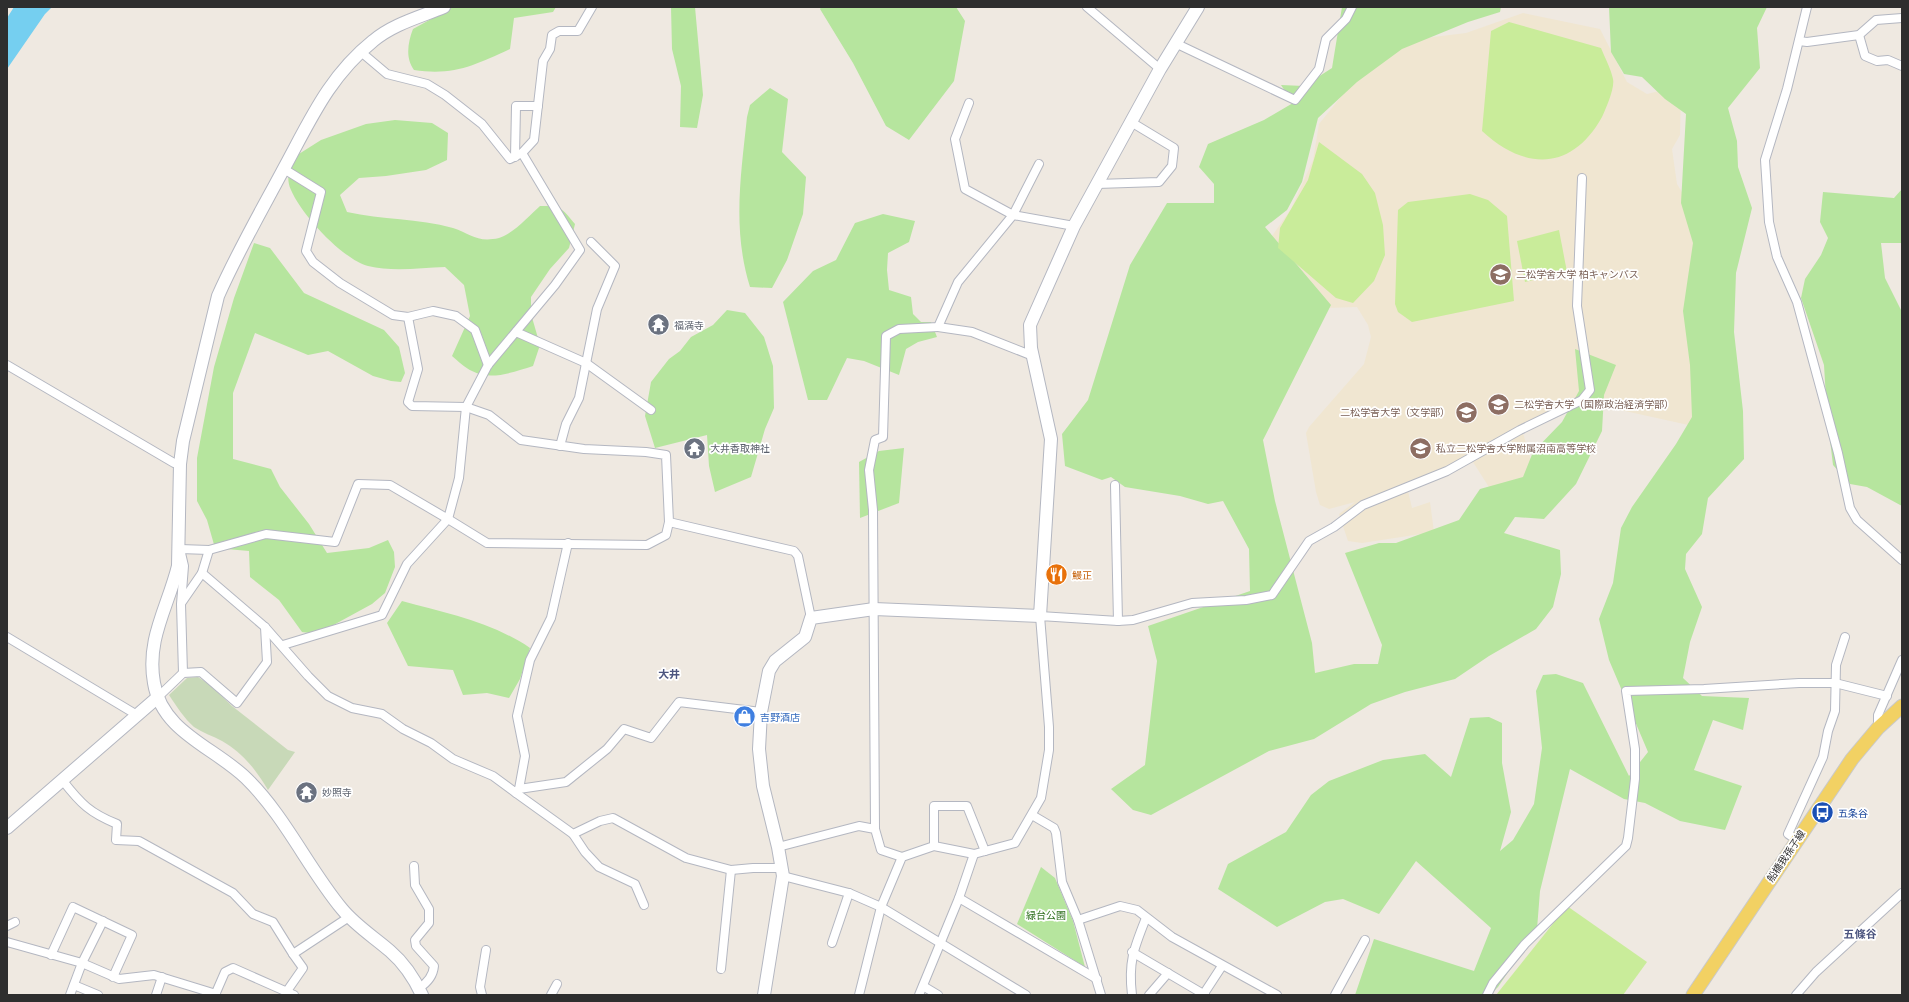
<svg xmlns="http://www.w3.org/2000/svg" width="1909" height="1002" font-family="'PT Sans','Noto Sans JP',sans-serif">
	<rect width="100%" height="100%" fill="#efe9e1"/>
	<polygon fill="#f0e6d1" points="1523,13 1600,29 1627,82 1647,94 1675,87 1681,91 1680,135 1672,149 1677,184 1691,207 1706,244 1693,426 1584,402 1523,433 1536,477 1494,495 1473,462 1408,491 1412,508 1430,502 1434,532 1362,543 1348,541 1339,514 1355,502 1329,509 1320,505 1316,492 1306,433 1309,427 1364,364 1371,337 1368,325 1357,307 1325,308 1267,243 1291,209 1313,160 1319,124 1361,72 1409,40 1466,33"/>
	<g fill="#b6e59e">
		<path d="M453,7H556L553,12L514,18L510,49C475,65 454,76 414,70C405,58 408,42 413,29Z"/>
		<polygon points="671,7 695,7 703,95 697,128 680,127 681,86 672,49"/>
		<polygon points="821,7 956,7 965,21 954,81 909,140 886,126 853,63 820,9"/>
		<polygon points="1342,7 1501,7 1500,12 1468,22 1402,49 1357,82 1318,118 1302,182 1287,210 1265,227 1331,305 1263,440 1275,501 1312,643 1315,673 1354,664 1378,664 1382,645 1345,553 1379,543 1396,543 1459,520 1480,489 1523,477 1533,452 1562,422 1579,391 1575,349 1616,365 1604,395 1602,431 1576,484 1544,519 1515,517 1504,533 1560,550 1561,574 1553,607 1536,629 1489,656 1455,679 1405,692 1371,704 1314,739 1269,751 1151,815 1133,810 1111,789 1145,765 1157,661 1148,626 1250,591 1249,549 1223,501 1208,504 1180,496 1125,487 1111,477 1102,480 1065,466 1062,434 1088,400 1130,265 1167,203 1214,203 1214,184 1199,167 1208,144 1264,120 1293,103 1281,85 1304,86 1332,68"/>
		<polygon points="1609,7 1767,7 1757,28 1760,68 1728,108 1737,141 1738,167 1752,208 1736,273 1734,332 1743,411 1744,459 1708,498 1702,534 1686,554 1685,569 1702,607 1690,642 1683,678 1702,696 1749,698 1743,730 1713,720 1694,770 1742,786 1725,830 1680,821 1645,803 1624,799 1570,769 1540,891 1537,929 1498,987 1490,995 1355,995 1374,939 1474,971 1491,928 1416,861 1379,914 1343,899 1325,902 1277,927 1218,889 1228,864 1286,832 1311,795 1329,781 1383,760 1425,754 1451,777 1470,718 1489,717 1502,723 1502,763 1511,812 1500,851 1513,840 1534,804 1542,748 1536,691 1543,675 1556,674 1583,683 1629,776 1648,752 1609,660 1599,619 1613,583 1621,528 1632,507 1676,444 1692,417 1690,365 1683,311 1693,243 1681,203 1686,114 1665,99 1642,77 1624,74 1611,52"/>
		<path d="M770,88L788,99L782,152L806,177L803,214L787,260L772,288L750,287C732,229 741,175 747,117L750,105Z"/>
		<path d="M395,120L432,123L448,133L447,160L426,170L386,176L359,178L340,195L347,212C382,220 418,218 453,228C471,234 477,243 499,238C513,234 530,215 540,206C561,206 562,208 575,224L569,248L550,269L531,297V314L540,345L533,366C514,372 490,381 472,371C465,368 458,361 452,356L470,316L464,285L445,267C420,268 392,272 368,266C342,259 301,214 291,190C286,180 289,169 291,159L321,140L366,124Z"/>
		<polygon points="1902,189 1902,243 1881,243 1885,278 1902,312 1902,506 1867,487 1850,484 1833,465 1827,415 1824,365 1801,298 1805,279 1821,255 1828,238 1820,222 1823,192 1894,198"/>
		<polygon points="883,214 915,221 909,242 888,253 887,270 889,290 911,297 913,314 921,322 931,322 937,337 918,342 906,349 899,375 864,361 847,358 827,400 808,400 783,302 813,271 836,260 855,223"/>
		<polygon points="254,243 270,248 304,293 384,330 399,347 405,373 401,382 391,381 373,376 328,351 308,355 255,333 233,393 233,459 271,469 280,487 309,524 327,553 369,548 388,540 394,552 395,567 385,593 372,604 317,634 302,632 279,600 250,577 249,551 215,548 207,520 197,501 197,458 214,367 234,298"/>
		<polygon points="727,310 745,313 764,337 773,366 774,408 765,429 751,477 715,492 709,466 707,435 655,448 645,416 651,382 669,359 680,351 691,337 713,325"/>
		<polygon points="904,448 899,503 860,518 859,462 879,451"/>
		<path d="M402,601C446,613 492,622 530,648L520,679L509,698L487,693L463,695L453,670L408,666L387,623Z"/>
		<polygon points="1041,867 1055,878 1073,921 1085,967 1017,924"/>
	</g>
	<path fill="#c8d9b8" d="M198,677L210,685L232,706L288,750L295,752L268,790C256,770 243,753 222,741C213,736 203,733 194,727C184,718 177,707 169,695L187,678Z"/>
	<g fill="#c9ec9a">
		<path d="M1509,22L1601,48C1605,58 1611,69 1613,79C1615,88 1606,108 1602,117C1572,171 1525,171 1482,131L1491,31Z"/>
		<polygon points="1319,142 1362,174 1375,193 1383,225 1385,255 1374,281 1353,303 1336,298 1278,248 1280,228 1308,180"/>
		<polygon points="1470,194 1488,200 1507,216 1514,301 1412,322 1398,312 1395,304 1398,210 1408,202"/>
		<polygon points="1559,230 1567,272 1525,282 1517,241"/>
		<polygon points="1567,906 1647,962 1623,995 1496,995"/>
	</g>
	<polygon fill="#75cff0" points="14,7 52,7 45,14 7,69 7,18"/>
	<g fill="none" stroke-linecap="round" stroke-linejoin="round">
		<defs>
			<g id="street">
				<polyline points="1087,7 1160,69"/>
				<polyline points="1807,7 1787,89 1765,160 1769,222 1777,257 1797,302 1838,453 1850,508 1857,520 1902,560"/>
				<polyline points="1859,35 1865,56 1877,61 1888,60 1902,66"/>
				<polyline points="1799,41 1807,42 1859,35 1876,20 1902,18"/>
				<polyline points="1175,43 1295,100 1319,69 1326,39 1346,19 1352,7"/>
				<polyline points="361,52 387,74 427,84 445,95 482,124 510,159 522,153 534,140 543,61 550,49 552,35 559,31 578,31 592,7"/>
				<polyline points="969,103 955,139 965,189 1013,215 1039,164"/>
				<polyline points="515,157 516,106 538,106"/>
				<polyline points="284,169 321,192 306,251 313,262 340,283 393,315 408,317 433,311 456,316 475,330 488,365"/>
				<polyline points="1097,184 1159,182 1172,166 1174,148 1131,122"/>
				<polyline points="408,317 418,369 408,402 412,406 466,407 489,415 521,440 584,449 646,452 666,455 669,522 794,551 798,556 811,618"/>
				<polyline points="938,327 972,332 1033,356"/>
				<polyline points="516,332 586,363 651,410"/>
				<polyline points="7,365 174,463 180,464"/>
				<polyline points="560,446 566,424 579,398 597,309 615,266 591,242"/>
				<polyline points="1115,485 1118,621"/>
				<polyline points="202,573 265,627 308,676 328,696 352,708 382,714 403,729 431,743 453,759 493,776 516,793 519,789 566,782 607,749 624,729 651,738 679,702 761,712"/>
				<polyline points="182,602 202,573 209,550"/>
				<polyline points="7,637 137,715"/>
				<polyline points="283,645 382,615 407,564 448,519 487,543 647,545 666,535 669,522"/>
				<polyline points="183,673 181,604 184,566 180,549 209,550 266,534 335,542 358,484 390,485 448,519 459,478 466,407 488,365 555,285 580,250 522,153"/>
				<polyline points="158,697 183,673 201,672 237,703 267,662 265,627"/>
				<polyline points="1878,728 1878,715 1902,660"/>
				<path d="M63,781C81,804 90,813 117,824L116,840L139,841L233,893L253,914L273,922L293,954"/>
				<polyline points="519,789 525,756 517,716 530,660 551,618 568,543"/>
				<polyline points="516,793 573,834 600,821 613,818 686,858 731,870 753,868 781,868"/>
				<polyline points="1032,815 1054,828 1056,833 1062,882 1078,920 1101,995"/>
				<polyline points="875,829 873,510 869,470 875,440 883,437 886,336 899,329 938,327 958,282 1013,215 1074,226"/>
				<polyline points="573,834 585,852 599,867 635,884 644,905"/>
				<polyline points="1797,840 1788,834 1823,757 1828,731 1835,711 1836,665 1845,637"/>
				<polyline points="934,846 934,806 967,806 985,851"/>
				<polyline points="778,847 859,826 875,829 881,850 902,857"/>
				<path d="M414,866L415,885L429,909V923L415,940L416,946L434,966C433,977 427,983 419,988"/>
				<polyline points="783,876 849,893 881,907 1026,995"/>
				<polyline points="959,898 1097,979"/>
				<polyline points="1078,920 1120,906 1137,910 1172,937 1277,995"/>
				<polyline points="7,926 15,922"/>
				<polyline points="7,942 82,963 119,979 154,975 216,994"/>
				<polyline points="832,943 849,893"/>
				<polyline points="1132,952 1205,995"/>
				<polyline points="51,955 73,907 132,935 113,977"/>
				<polyline points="721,969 731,870"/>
				<polyline points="74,985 98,995"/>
				<polyline points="923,986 938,995"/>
				<polyline points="287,991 303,968 293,954 349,917"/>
				<polyline points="70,995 82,963 103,921"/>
				<polyline points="156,995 162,977"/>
				<polyline points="215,995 225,972 233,968 294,995"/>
				<polyline points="482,995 480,987 486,950"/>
				<polyline points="551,995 557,984"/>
				<polyline points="859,995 881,907 902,857 934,846 974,854 1015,843 1041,798 1049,750 1049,727 1040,616 1118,621 1133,620 1192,603 1246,600 1272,595 1309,541 1334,527 1363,505 1447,471 1520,430 1582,400 1590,390 1577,306 1582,178"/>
				<polyline points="919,995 959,898 974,854"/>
				<path d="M1132,995C1128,962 1134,948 1146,918"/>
				<polyline points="1149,995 1168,973"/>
				<polyline points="1203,995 1222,966"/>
				<polyline points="1335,995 1365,940"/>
				<polyline points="1487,995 1493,983 1525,944 1626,846 1628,838 1635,779 1635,749 1626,691 1704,689 1799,683 1835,683 1887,696"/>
				<polyline points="1796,995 1816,972 1902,893"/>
			</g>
			<g id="secondary">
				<polyline points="7,828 158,697"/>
				<path d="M422,995C414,978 404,963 390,951C374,937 356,926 342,909C308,868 285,816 246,778C214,747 162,732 154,683C146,639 168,607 178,566L180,464L183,441L218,296C237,253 260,213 282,172C309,123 328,77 373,41C393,24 420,17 444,7"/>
				<polyline points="764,995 783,876 778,847 763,786 759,749 761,712 769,671 775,661 805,637 811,618 874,609 1040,616 1051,439 1031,348 1030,325 1074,226 1160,69 1198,7"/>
			</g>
			<polyline id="primary" points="1693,995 1852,759 1878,728 1902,706"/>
		</defs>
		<use href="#street" stroke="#b4b7c1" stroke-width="10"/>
		<use href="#secondary" stroke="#b4b7c1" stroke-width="14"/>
		<use href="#primary" stroke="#c9c9c9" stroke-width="15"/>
		<use href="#street" stroke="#fff" stroke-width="8"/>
		<use href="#secondary" stroke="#fff" stroke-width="12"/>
		<use href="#primary" stroke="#f2d163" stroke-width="13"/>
	</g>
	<defs>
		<symbol id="school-disc" viewBox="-11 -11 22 22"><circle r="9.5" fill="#8d6e63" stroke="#fff"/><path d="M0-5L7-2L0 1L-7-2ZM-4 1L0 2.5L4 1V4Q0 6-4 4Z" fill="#fff"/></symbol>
		<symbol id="temple-disc" viewBox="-11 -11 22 22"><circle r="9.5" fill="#6b7280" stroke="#fff"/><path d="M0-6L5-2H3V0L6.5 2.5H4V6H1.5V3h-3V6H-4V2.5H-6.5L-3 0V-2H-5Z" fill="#fff"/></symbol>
		<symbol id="university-disc" viewBox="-11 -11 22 22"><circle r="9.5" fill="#8d6e63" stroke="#fff"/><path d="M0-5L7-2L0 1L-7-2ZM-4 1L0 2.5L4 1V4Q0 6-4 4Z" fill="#fff"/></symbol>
		<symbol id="restaurant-disc" viewBox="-11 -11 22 22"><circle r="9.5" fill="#e8710a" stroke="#fff"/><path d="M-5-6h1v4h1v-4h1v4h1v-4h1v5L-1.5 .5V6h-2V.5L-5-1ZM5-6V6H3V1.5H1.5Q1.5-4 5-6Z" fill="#fff"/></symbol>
		<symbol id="shop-disc" viewBox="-11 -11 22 22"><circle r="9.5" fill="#3f7fe0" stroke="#fff"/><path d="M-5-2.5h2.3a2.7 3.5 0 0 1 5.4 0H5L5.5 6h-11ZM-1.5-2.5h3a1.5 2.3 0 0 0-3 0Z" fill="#fff"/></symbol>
		<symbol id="bus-disc" viewBox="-11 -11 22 22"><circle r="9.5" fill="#1a4fb4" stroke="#fff"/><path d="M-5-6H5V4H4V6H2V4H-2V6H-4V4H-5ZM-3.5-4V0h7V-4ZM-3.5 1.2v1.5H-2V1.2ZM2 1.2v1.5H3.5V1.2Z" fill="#fff"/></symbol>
	</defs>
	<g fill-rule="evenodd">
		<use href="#school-disc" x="1488" y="262" width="25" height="25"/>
		<use href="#temple-disc" x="646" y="312" width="25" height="25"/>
		<use href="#university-disc" x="1486" y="392" width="25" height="25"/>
		<use href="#university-disc" x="1454" y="400" width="25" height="25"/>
		<use href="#temple-disc" x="682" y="436" width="25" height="25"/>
		<use href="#school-disc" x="1408" y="436" width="25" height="25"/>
		<use href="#restaurant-disc" x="1044" y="562" width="25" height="25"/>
		<use href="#shop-disc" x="732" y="704" width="25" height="25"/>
		<use href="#temple-disc" x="294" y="780" width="25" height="25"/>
		<use href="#bus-disc" x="1810" y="800" width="25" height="25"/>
	</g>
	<g text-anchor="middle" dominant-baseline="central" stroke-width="3.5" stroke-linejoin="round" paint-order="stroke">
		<g font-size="10" fill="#785e54" stroke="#fff" text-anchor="start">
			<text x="1516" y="274">二松学舍大学 柏キャンパス</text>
			<text x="1514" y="404">二松学舎大学（国際政治経済学部）</text>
			<text x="1450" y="412" text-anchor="end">二松学舎大学（文学部）</text>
			<text x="1436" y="448">私立二松学舎大学附属沼南高等学校</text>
		</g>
		<g font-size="10" fill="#5b616d" stroke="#fff" text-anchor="start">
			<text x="674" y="325">福満寺</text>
			<text x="710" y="448">大井香取神社</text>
			<text x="322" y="792">妙照寺</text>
		</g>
		<g font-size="10" fill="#c56008" stroke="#fff" text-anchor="start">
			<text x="1072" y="575">鰻正</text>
		</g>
		<g font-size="10" fill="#366cbe" stroke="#fff" text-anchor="start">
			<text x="760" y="717">吉野酒店</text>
		</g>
		<g font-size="10" fill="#164399" stroke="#fff" text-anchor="start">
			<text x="1838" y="813">五条谷</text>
		</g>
		<g font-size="10" fill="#2e2e2e" stroke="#fff">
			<text transform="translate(1786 856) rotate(-56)">船橋我孫子線</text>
		</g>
		<g font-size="10" fill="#2c6e1b" stroke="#fff">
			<text x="1046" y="915">緑台公園</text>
		</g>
		<g font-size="11" font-weight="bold" fill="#4d5680" stroke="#fff">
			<text x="669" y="674">大井</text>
			<text x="1860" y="934">五條谷</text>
		</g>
	</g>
	<rect width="1909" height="1002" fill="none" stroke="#2e2e2e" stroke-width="16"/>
</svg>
